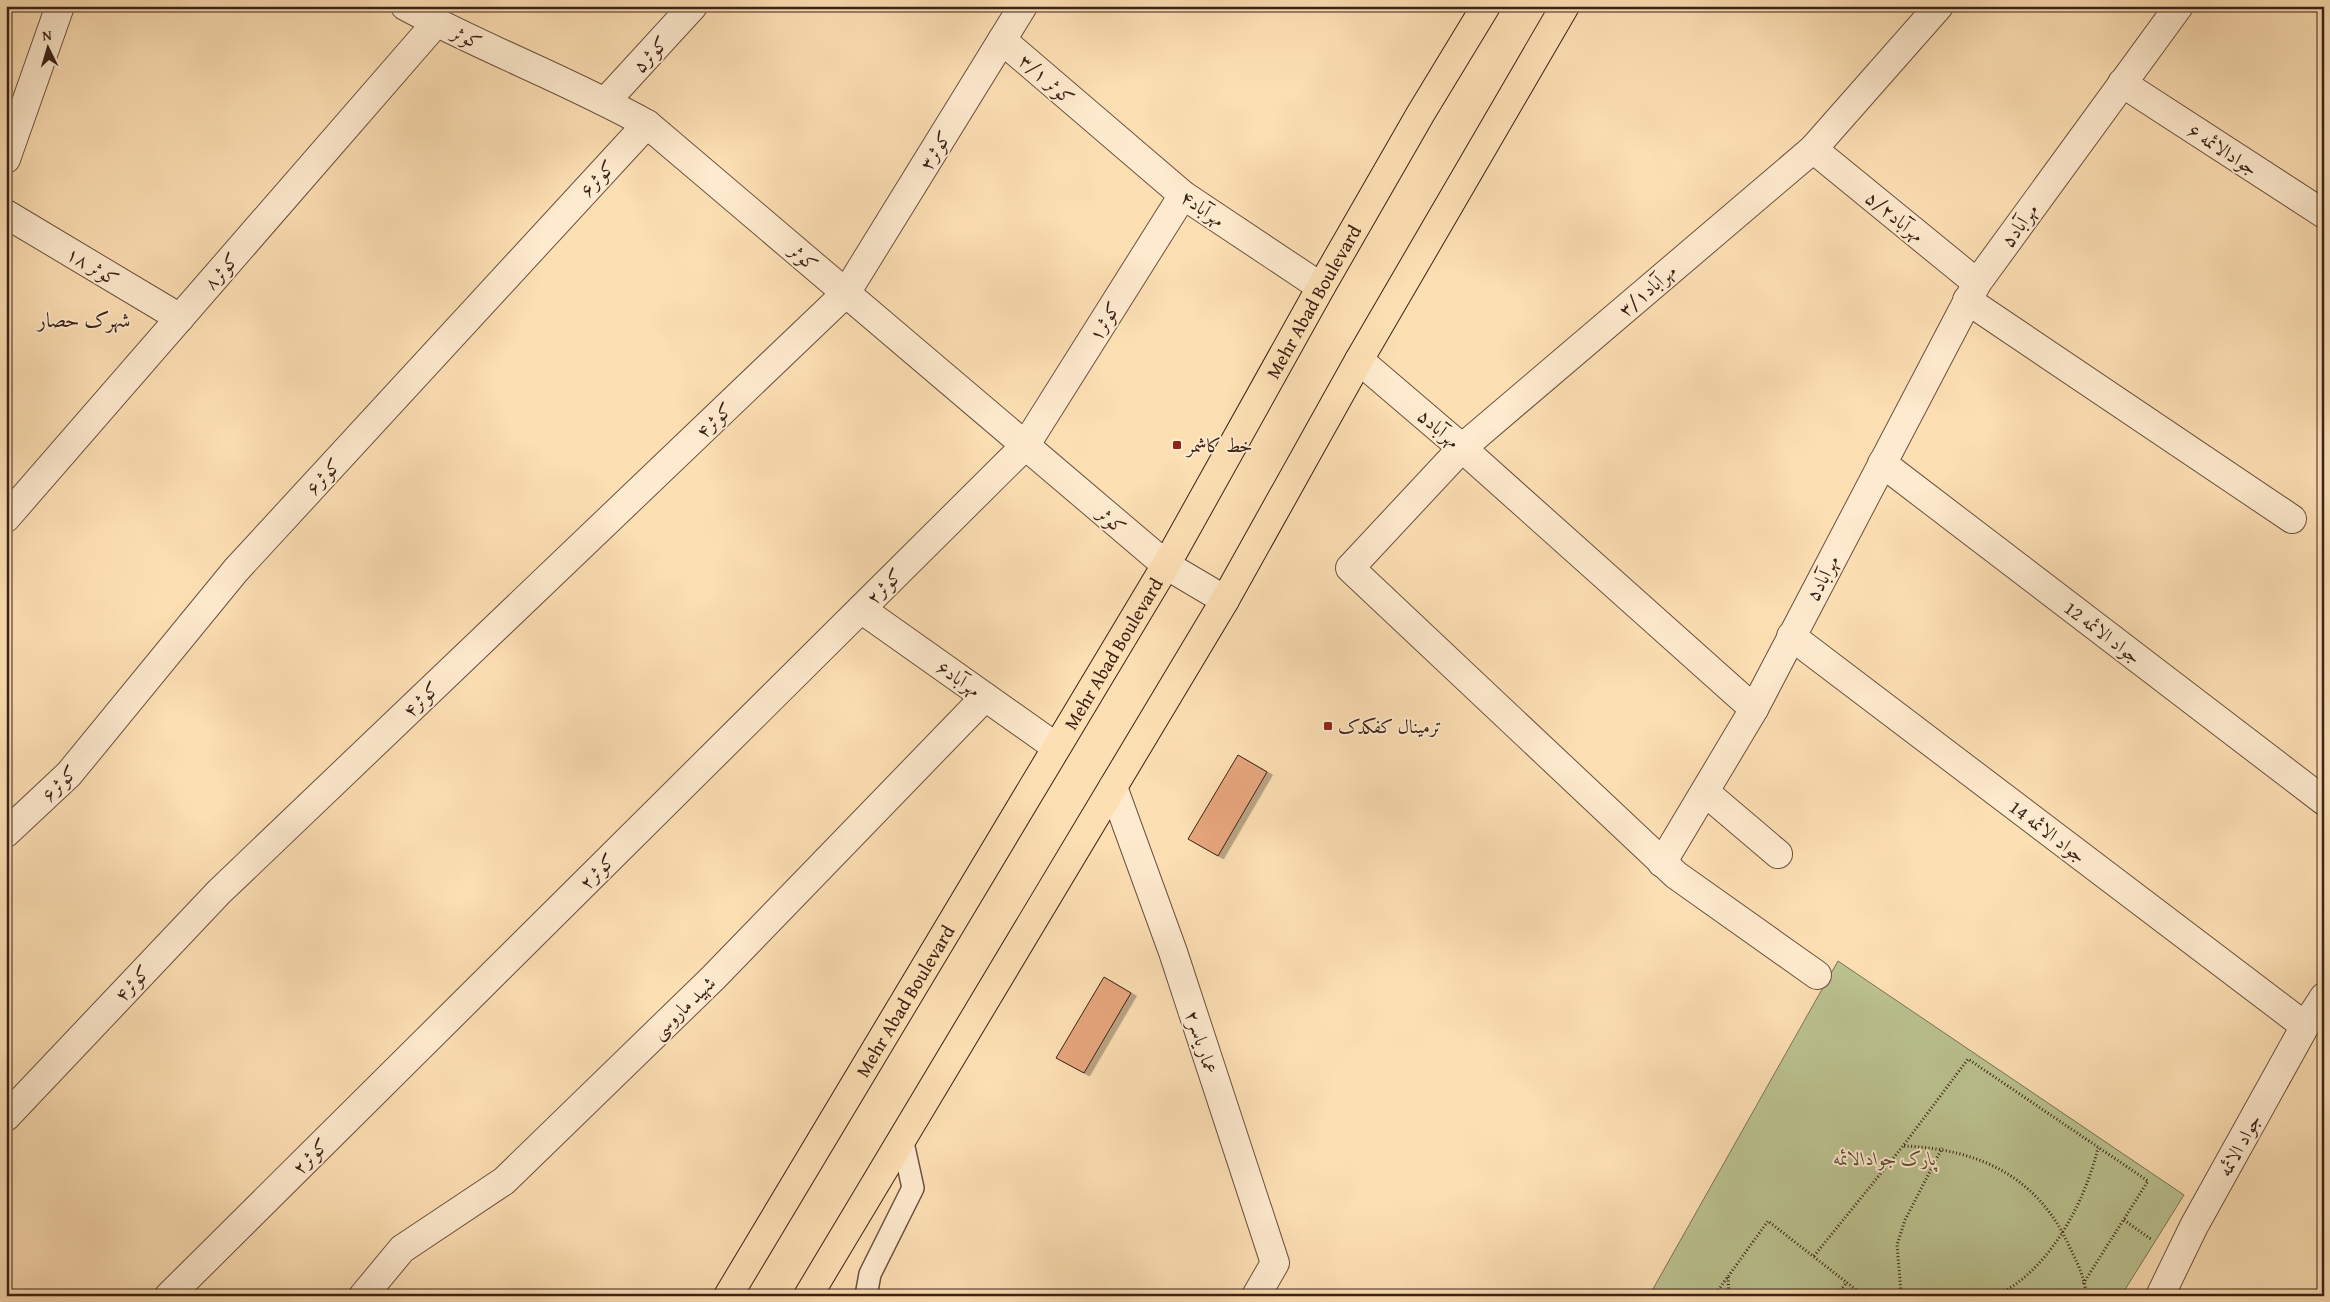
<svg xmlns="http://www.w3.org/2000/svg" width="2330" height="1302" font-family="'Gentium Book Plus',Amiri,serif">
	<defs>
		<filter id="shadow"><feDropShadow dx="5.5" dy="3" stdDeviation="0" flood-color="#0004"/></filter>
	</defs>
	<rect width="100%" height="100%" fill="#fddfb4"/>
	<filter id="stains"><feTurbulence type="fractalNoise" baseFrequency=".004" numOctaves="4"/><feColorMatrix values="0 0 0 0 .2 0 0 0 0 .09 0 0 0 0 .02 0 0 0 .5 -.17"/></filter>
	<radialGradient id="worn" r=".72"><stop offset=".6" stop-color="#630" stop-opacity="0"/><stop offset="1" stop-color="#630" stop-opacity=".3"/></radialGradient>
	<polygon fill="#bbc290" stroke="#7b7254" points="1838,961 2184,1195 2121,1296 1649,1296"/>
	<g fill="#e7a67d" stroke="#3b2218" filter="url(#shadow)">
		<polygon points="1238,755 1267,772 1218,856 1188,839"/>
		<polygon points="1104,977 1131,993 1084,1073 1056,1058"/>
	</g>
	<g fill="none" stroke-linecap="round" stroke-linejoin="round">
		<defs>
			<polyline id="service" points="866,1296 870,1274 913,1188 902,1138"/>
			<g id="minor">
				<path d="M405,6C484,49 568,80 647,124L1166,565L1225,600"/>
				<polyline points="1002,40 1183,195 1321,287"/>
				<polyline points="2122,83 2324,214"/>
				<polyline points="606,101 693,6"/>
				<polyline points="1813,149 1977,283"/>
				<polyline points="6,159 60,6"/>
				<polyline points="6,214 180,318"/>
				<polyline points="1967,300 2292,519"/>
				<polyline points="1359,360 1462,448 1754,709 1977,283 2179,6"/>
				<polyline points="1882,463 2324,801"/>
				<polyline points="6,518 436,23"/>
				<polyline points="861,609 1056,747"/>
				<polyline points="1791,636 2305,1026"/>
				<polyline points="1113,787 1173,952 1275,1263 1256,1296"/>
				<polyline points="1705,792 1778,854"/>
				<polyline points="6,833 69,774 236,570 647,124"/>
				<polyline points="1662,863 1754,709"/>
				<polyline points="1817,975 1676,875 1350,568 1462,448 1813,149 1939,6"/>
				<polyline points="6,1117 219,892 846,293 1023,6"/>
				<polyline points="169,1296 1025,446 1183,195"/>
				<polyline points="363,1296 402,1249 504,1181 713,978 985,697"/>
				<polyline points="2160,1296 2194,1226 2305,1026 2324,997"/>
			</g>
			<g id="primary">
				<path id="s1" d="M728,1296L1166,565L1321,287L1421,113L1486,6"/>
				<polyline points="808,1296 1225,600 1359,360 1565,6"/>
			</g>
		</defs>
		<use href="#service" stroke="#6c513f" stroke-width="24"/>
		<use href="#minor" stroke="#6c513f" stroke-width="30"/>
		<use href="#primary" stroke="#3b2218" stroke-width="30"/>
		<g stroke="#3b2218" stroke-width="3" stroke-dasharray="1 2.5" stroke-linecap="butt">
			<path d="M1904,1146C1979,1149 2039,1177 2070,1248C2077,1262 2086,1280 2086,1296"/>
			<polyline points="2124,1220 2152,1240"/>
			<polyline points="1814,1256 1903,1146 1968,1059 2148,1181 2083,1284"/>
			<polyline points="1728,1277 1729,1296"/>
			<polyline points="1901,1292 1897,1245 1905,1220 1942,1148"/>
			<polyline points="1714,1296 1768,1221 1864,1296"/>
			<polyline points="1836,1296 1847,1282"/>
			<path d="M1889,1296C1901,1290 1911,1291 1923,1296"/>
			<path d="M1995,1296C2049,1272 2085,1202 2098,1148"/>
		</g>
		<use href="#service" stroke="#feeace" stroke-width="21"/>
		<use href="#minor" stroke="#feeace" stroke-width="28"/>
		<use href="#primary" stroke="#fddfb4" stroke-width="28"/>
	</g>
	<g fill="#8f2418" stroke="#feeace" stroke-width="2">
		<rect x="1172" y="440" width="10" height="10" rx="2.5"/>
		<rect x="1323" y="721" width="10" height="10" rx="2.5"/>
	</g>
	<g text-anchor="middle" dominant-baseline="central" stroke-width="4" stroke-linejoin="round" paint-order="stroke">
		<g font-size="19" fill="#3b2218" stroke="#feeace">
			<text transform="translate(467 37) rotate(25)">کوثر</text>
			<text transform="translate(650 54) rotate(-47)">کوثر۵</text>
			<text transform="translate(1047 79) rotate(41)">کوثر ۳/۱</text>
			<text transform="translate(2223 149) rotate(33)">جوادالائمه ۶</text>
			<text transform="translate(935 150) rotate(-58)">کوثر۳</text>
			<text transform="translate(597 178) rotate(-47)">کوثر۶</text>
			<text transform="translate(1203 208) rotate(35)">مهرآباد۴</text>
			<text transform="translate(1895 216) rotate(39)">مهرآباد۵/۲</text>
			<text transform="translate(2019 225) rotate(-54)">مهرآباد۵</text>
			<text transform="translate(804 257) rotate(40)">کوثر</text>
			<text transform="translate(93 266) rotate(31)">کوثر ۱۸</text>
			<text transform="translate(221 271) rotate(-49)">کوثر۸</text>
			<text transform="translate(1647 290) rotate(-41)">مهرآباد۳/۱</text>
			<text stroke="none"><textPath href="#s1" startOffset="1154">Mehr Abad Boulevard</textPath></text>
			<text transform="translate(1104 321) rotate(-58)">کوثر۱</text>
			<text transform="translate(714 420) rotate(-44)">کوثر۴</text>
			<text transform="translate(1439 428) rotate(41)">مهرآباد۵</text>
			<text transform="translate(323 476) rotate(-47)">کوثر۶</text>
			<text transform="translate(1112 520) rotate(40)">کوثر</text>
			<text transform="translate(1822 578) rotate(-62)">مهرآباد۵</text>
			<text transform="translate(884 586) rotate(-45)">کوثر۲</text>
			<text transform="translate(2103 632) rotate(37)">جواد الائمه 12</text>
			<text stroke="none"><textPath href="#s1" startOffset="749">Mehr Abad Boulevard</textPath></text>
			<text transform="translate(959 678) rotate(35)">مهرآباد۶</text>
			<text transform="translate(421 699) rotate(-44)">کوثر۴</text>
			<text transform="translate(59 783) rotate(-45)">کوثر۶</text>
			<text transform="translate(2048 831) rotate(37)">جواد الائمه 14</text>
			<text transform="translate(597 871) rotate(-45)">کوثر۲</text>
			<text transform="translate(132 983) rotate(-47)">کوثر۴</text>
			<text stroke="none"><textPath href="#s1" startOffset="344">Mehr Abad Boulevard</textPath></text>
			<text transform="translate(683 1007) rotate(-44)">شهید ماروسی</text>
			<text transform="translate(1202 1042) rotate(72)">عمار یاسر۲</text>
			<text transform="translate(2239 1145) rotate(-61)">جواد الائمه</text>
			<text transform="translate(310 1156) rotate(-45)">کوثر۲</text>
		</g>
		<g font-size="19" fill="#3b2218" stroke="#feeace" text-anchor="start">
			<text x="1187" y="445">خط کاشمر</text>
			<text x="1338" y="726">ترمینال کفکدک</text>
		</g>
		<g font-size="19" font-style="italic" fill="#5b4a36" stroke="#feeace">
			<text x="1885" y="1158">پارک جوادالائمه</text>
		</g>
		<g font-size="21" fill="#3b2218" stroke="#feeace">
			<text x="84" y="319">شهرک حصار</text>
		</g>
	</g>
	<rect width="2330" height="1302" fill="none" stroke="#fddfb4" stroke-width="25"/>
	<rect x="8" y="8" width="2315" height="1287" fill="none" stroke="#3b2218" stroke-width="2.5"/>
	<rect x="12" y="12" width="2305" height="1277" fill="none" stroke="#3b2218"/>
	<g transform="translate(48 48) rotate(355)" stroke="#feeace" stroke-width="4" paint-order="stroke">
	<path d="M0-4L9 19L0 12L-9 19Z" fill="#3b2218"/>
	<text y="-8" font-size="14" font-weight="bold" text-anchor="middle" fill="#3b2218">N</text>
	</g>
	<rect width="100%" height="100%" filter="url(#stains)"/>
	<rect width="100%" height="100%" fill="url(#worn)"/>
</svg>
